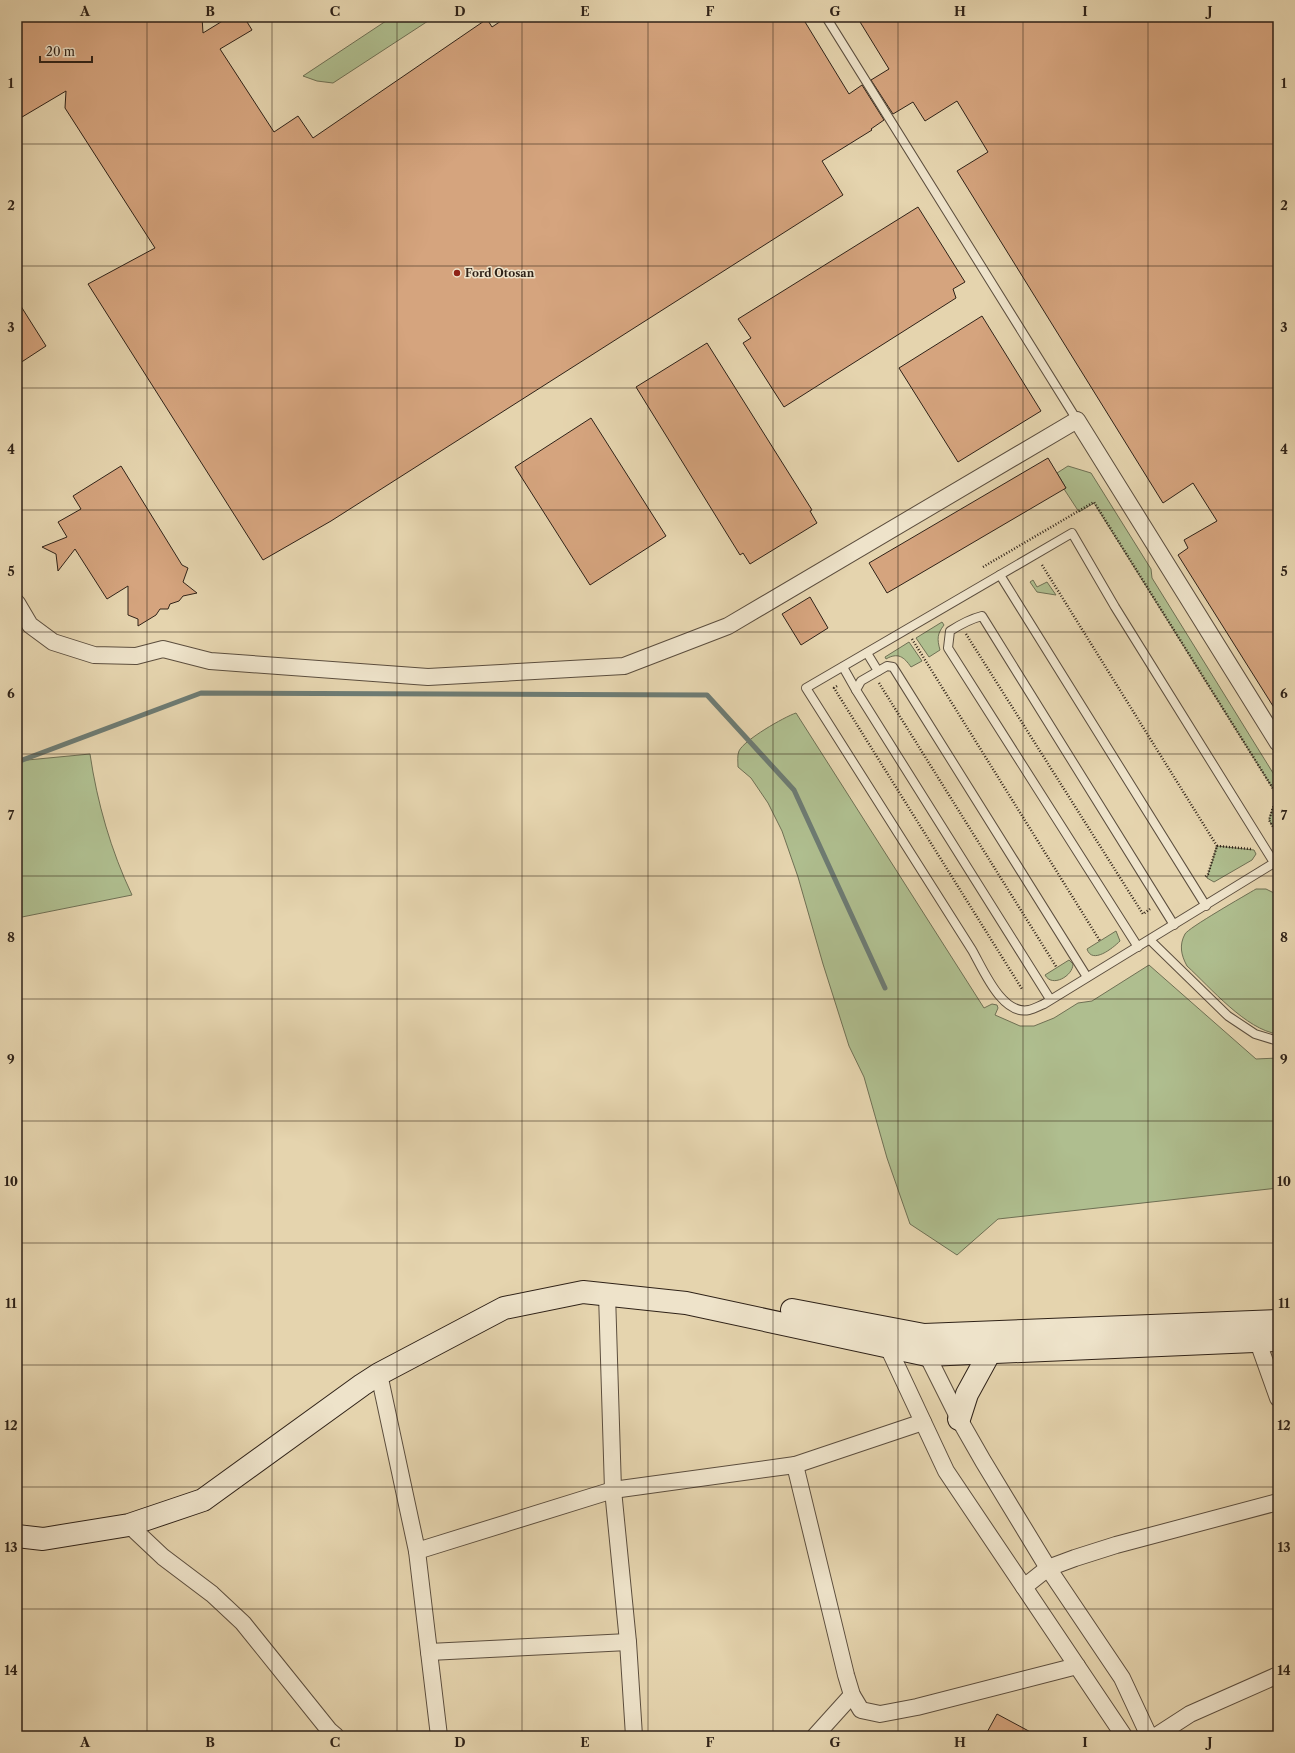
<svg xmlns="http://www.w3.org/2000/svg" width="1295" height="1753" font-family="'Libre Caslon Text',serif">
	<rect width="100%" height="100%" fill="#e5d4ae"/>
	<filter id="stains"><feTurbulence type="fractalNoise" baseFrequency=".005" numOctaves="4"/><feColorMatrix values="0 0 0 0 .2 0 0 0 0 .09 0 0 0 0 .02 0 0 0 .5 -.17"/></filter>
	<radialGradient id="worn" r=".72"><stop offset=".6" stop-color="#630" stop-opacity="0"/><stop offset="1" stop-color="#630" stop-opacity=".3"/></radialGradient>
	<g fill="#afbe8f" stroke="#6f7054">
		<polygon points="392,17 429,17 428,21 333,83 317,81 303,76"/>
		<polygon points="1068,466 1091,473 1151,569 1152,578 1278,781 1278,835 1269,820 1277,795 1094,503 1079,512 1064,489 1066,488 1057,473"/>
		<polygon points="1033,580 1037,587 1047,582 1056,595 1037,592 1030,582"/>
		<path d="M942,622L944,625C937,634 937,639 940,650L929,657L916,638Z"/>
		<path d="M909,642L922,661L911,667C904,657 898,652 886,659L885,657Z"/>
		<path d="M796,713L984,1008L992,1004L997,1005L998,1008L995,1015L1020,1026H1034L1054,1018L1078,1003L1092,1001L1149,965L1256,1059L1278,1058V1188L998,1219L957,1255L910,1224L887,1158L864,1077L849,1046L823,964L798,877L782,831L768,803L751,778L738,767C738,762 737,755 739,751C744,740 784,717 796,713Z"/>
		<path d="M90,754C97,802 111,851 132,895L17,918V761Z"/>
		<polygon points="1217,846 1254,850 1256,854 1252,860 1214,882 1207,878"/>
		<path d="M1256,889H1266L1278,895V1034C1246,1030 1210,987 1187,966C1181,955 1179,945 1185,934C1188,928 1246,895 1256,889Z"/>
		<path d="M1116,931L1120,941C1113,948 1092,965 1087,949Z"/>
		<path d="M1069,960L1073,964C1073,976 1052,988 1045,975Z"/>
	</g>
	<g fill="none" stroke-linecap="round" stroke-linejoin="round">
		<polyline stroke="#6d7b73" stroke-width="5" points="17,762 201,693 707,695 794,790 885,988"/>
	</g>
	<g fill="#d5a47e" stroke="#2f2218">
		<polygon points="17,17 202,17 203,33 229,17 244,17 252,30 220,49 274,132 298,116 313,138 487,19 492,27 507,17 802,17 849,94 862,85 884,120 871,129 872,130 822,161 843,195 331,521 263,560 88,284 155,248 65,108 66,91 17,120"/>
		<polygon points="857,17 1278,17 1278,714 1178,555 1188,548 1184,540 1217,521 1193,483 1163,503 957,171 988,152 957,101 925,121 913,102 893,114 871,80 889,69"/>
		<polygon points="918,207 965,282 953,289 956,298 784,407 743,343 751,338 738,319"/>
		<polygon points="17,300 46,346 17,365"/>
		<polygon points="982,316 1041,411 958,462 899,368"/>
		<polygon points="707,343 812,510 810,511 817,523 750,564 743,553 740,555 636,387"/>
		<polygon points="591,418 666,536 590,585 515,467"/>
		<polygon points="1048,458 1066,488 887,593 869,563"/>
		<polygon points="121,466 182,565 188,568 183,582 197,593 183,596 179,601 170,604 168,609 160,609 156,615 138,626 138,619 128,615 128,586 107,599 75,549 58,571 56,554 42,547 67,537 58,522 81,509 73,496"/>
		<polygon points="810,597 828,628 801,645 782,614"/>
		<polygon points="997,1714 1038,1736 985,1736"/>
	</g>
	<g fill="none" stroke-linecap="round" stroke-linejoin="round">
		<defs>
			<g id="lane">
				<polyline points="826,17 1077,420"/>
				<polyline points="1000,575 1206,906"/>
				<polyline points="867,653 878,671"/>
				<polyline points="843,667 856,690"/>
				<path d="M1278,861L1274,863L1044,1004C1039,1006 1034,1009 1029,1010C1002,1016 983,969 972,950L806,688L1072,533L1115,607L1278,869"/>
				<polyline points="1150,940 1228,1016 1255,1034 1278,1041"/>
				<path d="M1138,947L948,648L950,631C961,624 970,619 982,616L1174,925"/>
				<polyline points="1050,999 856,690 861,681 887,666 893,667 1087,977"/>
			</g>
			<g id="street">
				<polyline points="17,603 30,625 53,642 94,655 136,656 163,649 210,661 428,677 624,666 728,626 1077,420 1278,743"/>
				<polyline points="607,1294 613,1490 628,1642 634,1736"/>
				<polyline points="1258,1342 1278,1398"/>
				<polyline points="887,1345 946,1471 1124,1736"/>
				<polyline points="927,1355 959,1419 983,1461 1048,1568 1122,1678 1149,1736"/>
				<polyline points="379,1374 417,1551 439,1736"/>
				<polyline points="795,1465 846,1675 852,1695 861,1710 880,1714 917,1707 1077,1666"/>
				<polyline points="129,1525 163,1557 212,1594 243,1623 329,1730 336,1736"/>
				<polyline points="417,1551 613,1490 795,1465 923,1422"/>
				<polyline points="1024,1587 1048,1568 1075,1558 1116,1545 1278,1502"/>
				<polyline points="429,1652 628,1642"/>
				<polyline points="815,1736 852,1695"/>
				<polyline points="1156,1736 1190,1714 1278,1675"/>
			</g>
			<g id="secondary">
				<polyline points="792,1310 924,1335 1278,1321"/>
				<polyline points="959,1419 967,1394 990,1352"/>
				<polyline points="17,1536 43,1539 129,1525 203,1500 362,1385 379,1374 504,1308 583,1292 686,1303 927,1355 1278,1340"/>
			</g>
		</defs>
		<use href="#lane" stroke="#5c4e3e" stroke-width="10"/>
		<use href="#street" stroke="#5c4e3e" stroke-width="18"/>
		<use href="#secondary" stroke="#2f2218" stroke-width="24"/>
		<g stroke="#2f2218" stroke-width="2.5" stroke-dasharray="1 2" stroke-linecap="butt">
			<polyline points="1042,565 1217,846 1208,874 1205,877"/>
			<polyline points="983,567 1094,502 1277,795 1269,820 1278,835"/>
			<polyline points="966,634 1143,914 1150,909"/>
			<polyline points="912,639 1100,941"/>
			<polyline points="879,683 1057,968"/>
			<polyline points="837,686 834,688 1022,989"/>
			<polyline points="1217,846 1251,849"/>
		</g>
		<use href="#lane" stroke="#eee3ca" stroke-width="8"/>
		<use href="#street" stroke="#eee3ca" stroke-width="16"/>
		<use href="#secondary" stroke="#eee3ca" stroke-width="22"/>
	</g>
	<path fill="none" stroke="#2f2218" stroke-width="1" stroke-opacity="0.55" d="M147,17V1736M272,17V1736M397,17V1736M522,17V1736M648,17V1736M773,17V1736M898,17V1736M1023,17V1736M1148,17V1736M17,144H1278M17,266H1278M17,388H1278M17,510H1278M17,632H1278M17,754H1278M17,876H1278M17,999H1278M17,1121H1278M17,1243H1278M17,1365H1278M17,1487H1278M17,1609H1278"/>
	<circle fill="#8f2418" stroke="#eee3ca" stroke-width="1.5" cx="457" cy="273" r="4"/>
	<g text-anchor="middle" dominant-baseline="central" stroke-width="3" stroke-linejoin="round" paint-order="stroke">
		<g font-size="11" font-weight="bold" fill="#2f2218" stroke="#eee3ca" text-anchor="start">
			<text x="465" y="273">Ford Otosan</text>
		</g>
	</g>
	<rect width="1295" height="1753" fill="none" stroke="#e5d4ae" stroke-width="44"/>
	<path d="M40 56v6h52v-6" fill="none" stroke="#2f2218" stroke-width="2"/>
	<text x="46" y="56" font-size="12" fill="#2f2218" stroke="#eee3ca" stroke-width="3" paint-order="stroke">20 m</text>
	<rect x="22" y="22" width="1251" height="1709" fill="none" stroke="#2f2218" stroke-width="1.5"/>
	<g font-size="13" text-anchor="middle" font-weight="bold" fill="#2f2218">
		<text x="85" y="16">A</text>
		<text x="210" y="16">B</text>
		<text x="335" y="16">C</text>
		<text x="460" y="16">D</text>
		<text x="585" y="16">E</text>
		<text x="710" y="16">F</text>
		<text x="835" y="16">G</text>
		<text x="960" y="16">H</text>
		<text x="1085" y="16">I</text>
		<text x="1210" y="16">J</text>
		<text x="11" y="88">1</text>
		<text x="1284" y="88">1</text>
		<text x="11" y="210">2</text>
		<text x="1284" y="210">2</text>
		<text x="11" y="332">3</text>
		<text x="1284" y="332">3</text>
		<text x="11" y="454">4</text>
		<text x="1284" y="454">4</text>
		<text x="11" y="576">5</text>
		<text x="1284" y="576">5</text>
		<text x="11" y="698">6</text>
		<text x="1284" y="698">6</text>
		<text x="11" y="820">7</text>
		<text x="1284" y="820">7</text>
		<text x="11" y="942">8</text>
		<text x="1284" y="942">8</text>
		<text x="11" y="1064">9</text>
		<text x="1284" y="1064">9</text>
		<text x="11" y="1186">10</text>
		<text x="1284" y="1186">10</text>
		<text x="11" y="1308">11</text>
		<text x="1284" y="1308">11</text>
		<text x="11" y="1430">12</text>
		<text x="1284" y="1430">12</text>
		<text x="11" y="1552">13</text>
		<text x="1284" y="1552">13</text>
		<text x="11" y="1675">14</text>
		<text x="1284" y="1675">14</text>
		<text x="85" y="1747">A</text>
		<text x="210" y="1747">B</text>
		<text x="335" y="1747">C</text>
		<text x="460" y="1747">D</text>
		<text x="585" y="1747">E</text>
		<text x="710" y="1747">F</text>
		<text x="835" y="1747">G</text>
		<text x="960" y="1747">H</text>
		<text x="1085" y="1747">I</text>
		<text x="1210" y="1747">J</text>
	</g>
	<rect width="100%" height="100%" filter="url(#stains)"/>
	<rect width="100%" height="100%" fill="url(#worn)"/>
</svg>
